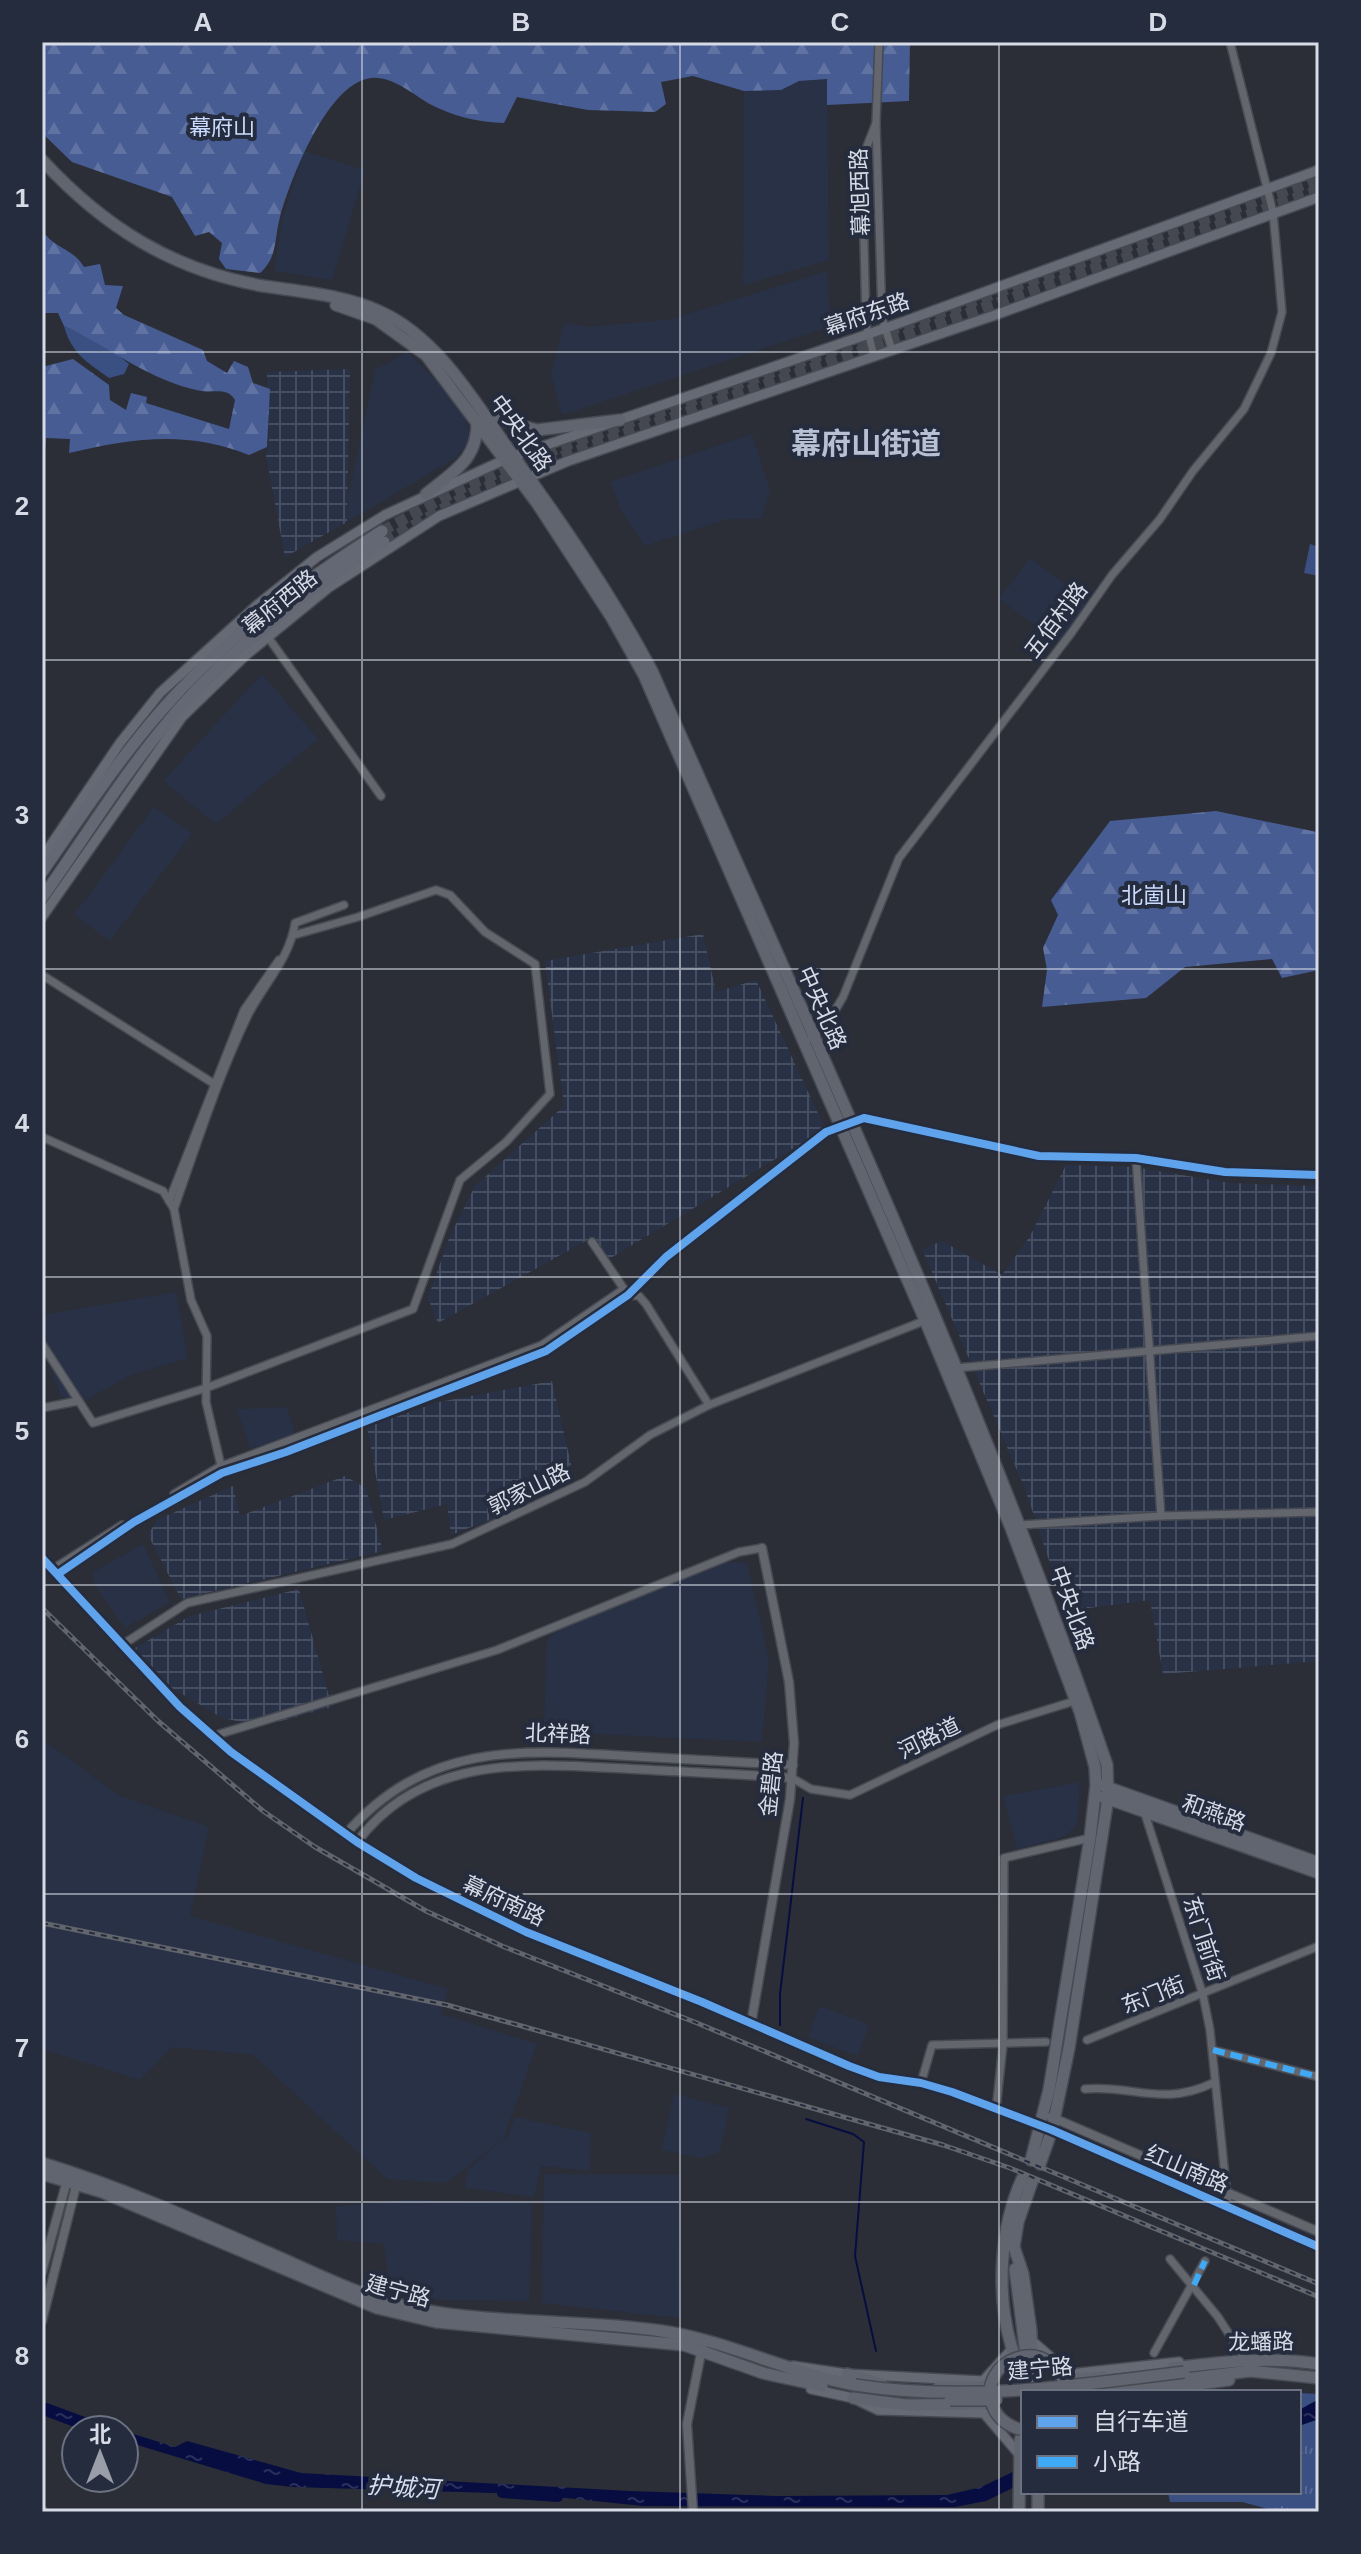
<svg xmlns="http://www.w3.org/2000/svg" width="1361" height="2554" font-family="Arial,'Noto Sans SC',sans-serif">
	<defs>
		<pattern id="industrial-grid" width="8" height="8" patternUnits="userSpaceOnUse" patternTransform="scale(2)"><rect width="8" height="8" fill="#283146"/><path d="M0 4h8M4 0v8" fill="none" stroke="#464e61"/></pattern>
		<pattern id="forest-firs" width="22" height="20" patternUnits="userSpaceOnUse" patternTransform="scale(2)"><rect width="22" height="20" fill="#465c93"/><path d="M5 1l3.5 6h-7zM16 11l3.5 6h-7z" fill="#6073a2"/></pattern>
		<pattern id="park-tufts" width="24" height="20" patternUnits="userSpaceOnUse" patternTransform="scale(2)"><rect width="24" height="20" fill="#3a4f82"/><path d="M3 7l-1-3M5 7V3M7 7l1-3M15 17l-1-3M17 17v-4M19 17l1-3" fill="none" stroke="#566894"/></pattern>
		<pattern id="water-ripples" width="26" height="14" patternUnits="userSpaceOnUse" patternTransform="scale(2)"><rect width="26" height="14" fill="#070d40"/><path d="M2 4q2-2 4 0t4 0M15 11q2-2 4 0t4 0" fill="none" stroke="#2a305c"/></pattern>
	</defs>
	<rect width="100%" height="100%" fill="#2b2e37"/>
	<g fill="#283146">
		<polygon points="827,79 829,260 743,285 744,91 780,90 799,81"/>
		<polygon points="304,151 365,170 332,280 274,271 283,217"/>
		<polygon points="827,271 831,326 562,415 551,375 564,323 589,327 672,319"/>
		<polygon points="407,352 443,388 466,418 470,440 457,457 347,522 348,497 375,370"/>
		<polygon points="752,434 770,490 761,519 727,519 645,546 621,510 610,482"/>
		<polygon points="1030,558 1091,604 1061,644 999,599"/>
		<polygon points="262,674 318,739 216,824 163,781"/>
		<polygon points="154,807 192,833 110,941 74,915"/>
		<polygon points="176,1292 188,1358 133,1374 86,1400 61,1397 42,1344 42,1315"/>
		<polygon points="287,1407 295,1435 250,1449 237,1409"/>
		<polygon points="143,1544 170,1602 125,1628 94,1584 93,1572"/>
		<polygon points="720,1562 747,1563 769,1660 762,1742 554,1732 544,1724 547,1640 557,1629"/>
		<polygon points="42,1739 118,1795 209,1827 190,1916 448,1989 441,2014 537,2044 503,2140 508,2136 515,2117 591,2133 590,2171 541,2166 534,2197 465,2188 468,2170 501,2141 445,2183 387,2179 253,2055 172,2047 140,2080 42,2049"/>
		<polygon points="1080,1782 1077,1823 1066,1836 1017,1849 1003,1796"/>
		<polygon points="819,2006 869,2024 858,2056 808,2037"/>
		<polygon points="674,2094 729,2108 720,2152 702,2158 662,2150"/>
		<polygon points="544,2174 679,2175 680,2318 542,2303"/>
		<polygon points="401,2200 532,2202 529,2301 441,2300 390,2290 384,2244 337,2240 336,2207"/>
	</g>
	<g fill="url(#industrial-grid)">
		<polygon points="350,369 347,522 285,557 266,456 269,441 267,372"/>
		<polygon points="703,934 716,992 756,980 823,1124 817,1134 609,1259 593,1237 438,1323 428,1298 449,1238 475,1186 564,1106 545,961"/>
		<polygon points="1066,1165 1134,1167 1230,1183 1319,1186 1319,1661 1163,1674 1150,1600 1066,1611 1025,1489 922,1249 942,1241 1002,1275 1030,1236"/>
		<polygon points="552,1381 573,1473 553,1487 492,1519 451,1535 447,1504 384,1520 367,1427 439,1402"/>
		<polygon points="345,1476 366,1488 383,1551 181,1599 148,1535 157,1520 233,1486 240,1516"/>
		<polygon points="299,1589 332,1707 263,1726 222,1718 172,1688 135,1648 190,1616"/>
	</g>
	<g fill="#3a4f82">
		<path d="M64,326L108,347L129,364L124,374L109,378C87,362 71,353 64,326Z"/>
		<polygon points="1310,544 1319,547 1319,576 1304,573"/>
	</g>
	<g fill="url(#forest-firs)">
		<path d="M42,42H910L909,101L827,105V79L799,81L781,90L744,91L693,76L661,82L666,104L655,112L588,110L517,97L504,123C481,122 460,118 438,108C419,100 400,80 378,78C330,73 290,181 280,217C274,239 278,257 260,273L226,269L219,259L222,243L209,232L195,236L172,197L72,162L42,133Z"/>
		<path d="M42,230C54,249 73,248 84,267L100,264L105,285L123,286L116,308L124,315L203,350L207,361L227,373L234,361L248,367L253,383L270,389L267,447L249,455C188,430 132,438 69,453L70,439L46,438L45,452H42V367L73,359L109,385L110,400L126,410L131,393L147,397L146,403L229,429L235,400C228,387 213,393 201,391C149,381 110,347 64,326L58,313H42Z"/>
		<polygon points="1216,811 1317,832 1319,829 1319,970 1282,978 1272,959 1185,967 1146,998 1042,1007 1047,970 1043,948 1058,915 1051,900 1110,821"/>
	</g>
	<polygon fill="url(#park-tufts)" points="1299,2393 1319,2394 1319,2512 1280,2512 1242,2502 1170,2502 1168,2492 1299,2492"/>
	<g fill="url(#water-ripples)">
		<polygon points="1319,2399 1319,2419 1299,2426 1299,2410"/>
		<polygon points="42,2401 120,2430 82,2430 42,2415"/>
		<polygon points="124,2431 175,2447 187,2441 301,2473 630,2491 777,2496 947,2495 981,2487 1023,2467 1023,2483 986,2501 955,2507 643,2506 527,2494 292,2487 266,2484 124,2441"/>
	</g>
	<g fill="none" stroke-linecap="round" stroke-linejoin="round">
		<g stroke="#070d40" stroke-width="2">
			<polyline points="780,2025 780,1994 803,1798"/>
			<polyline points="806,2119 853,2134 864,2142 855,2256 876,2351"/>
		</g>
		<polyline stroke="#070d40" stroke-width="10" points="502,2493 558,2497"/>
		<g stroke="#454851" stroke-width="11" stroke-dasharray="11 5.5" stroke-linecap="butt">
			<polyline points="382,531 466,486 567,445 1319,179"/>
			<polyline points="384,542 471,493 570,453 1319,190"/>
		</g>
		<defs>
			<g id="minor">
				<polyline points="876,123 879,42"/>
				<polyline points="874,356 866,324 862,159 876,123 882,318 892,350"/>
				<polyline points="268,637 381,796"/>
				<polyline points="42,975 216,1085"/>
				<polyline points="811,1038 825,1027 843,997 899,858 1072,632 1112,575 1160,519 1193,471 1244,409 1271,353 1282,312 1273,212 1230,42"/>
				<polyline points="42,1137 163,1191 174,1209 191,1300 207,1336 206,1402 222,1470"/>
				<polyline points="1136,1158 1161,1516"/>
				<polyline points="169,1201 244,1010 279,960"/>
				<path d="M174,1209C197,1144 218,1077 248,1015C264,984 290,958 295,923L344,905"/>
				<polyline points="592,1242 628,1295 639,1296 646,1304 709,1405"/>
				<polyline points="42,1344 93,1423 206,1388 413,1309 460,1180 506,1142 550,1094 535,964 485,932 450,895 436,890 358,917 294,935"/>
				<polyline points="956,1368 1319,1336"/>
				<polyline points="42,1408 78,1401"/>
				<polyline points="174,1494 219,1467 542,1345 624,1289"/>
				<polyline points="1021,1525 1161,1516 1319,1512"/>
				<polyline points="53,1569 122,1525"/>
				<polyline points="58,1574 134,1522 222,1473 286,1452 546,1351 628,1295 666,1257 826,1132 864,1118 1039,1156 1136,1158 1225,1172 1319,1175"/>
				<polyline points="122,1645 187,1603 452,1544 585,1482 650,1435 709,1405 929,1319"/>
				<polyline points="213,1736 497,1650 739,1552 762,1548"/>
				<polyline points="792,1778 811,1789 850,1795 997,1725 1078,1700"/>
				<polyline points="1144,1811 1203,1995 1210,2030 1228,2205"/>
				<polyline points="1087,2040 1319,1946"/>
				<polyline points="1213,2050 1319,2077"/>
				<polyline points="921,2083 932,2045 1046,2042"/>
				<path d="M1085,2089C1135,2085 1162,2107 1213,2083"/>
				<polyline points="996,2110 1003,2045 1004,1858 1090,1838"/>
				<polyline points="1170,2259 1218,2317 1245,2359"/>
				<polyline points="1154,2353 1205,2261"/>
			</g>
			<g id="tertiary">
				<polyline points="42,1558 180,1707 231,1752 357,1842 416,1878 526,1932 702,2002 849,2066 879,2077 921,2083 952,2092 1052,2130 1319,2247"/>
				<path d="M345,1835C424,1743 518,1749 628,1756C683,1759 738,1762 793,1765"/>
				<path d="M357,1842C424,1752 533,1764 633,1769C686,1772 739,1774 792,1778"/>
				<polyline points="751,2024 790,1799 794,1743 789,1682 762,1548"/>
				<polyline points="1051,2117 1319,2232"/>
				<polyline points="42,2272 68,2177"/>
				<polyline points="42,2321 77,2182"/>
				<polyline points="693,2512 687,2424 702,2348"/>
			</g>
			<g id="secondary">
				<polyline points="42,858 120,743 160,693 256,606 317,557 385,515 506,459 886,328 1319,170"/>
				<polyline points="42,917 182,717 246,655 328,588 439,516 568,461 995,315 1319,197"/>
				<polyline points="1032,2341 1070,2374 1179,2362"/>
				<polyline points="793,2366 847,2374 983,2381 1012,2349"/>
				<polyline points="811,2389 853,2398 878,2410 984,2413 1019,2454"/>
				<polyline points="42,2511 43,2512"/>
			</g>
			<g id="primary">
				<path d="M42,160C104,227 172,270 263,286C303,292 344,295 381,312C440,339 477,406 514,457C564,526 612,596 652,671C811,1032 979,1391 1107,1765L1108,1798L1069,2048L1052,2130L1040,2164"/>
				<polyline points="336,305 376,319 426,355 537,503 612,618 644,675 925,1320 1011,1528 1080,1712 1095,1767 1096,1785 1090,1838 1049,2090 1031,2160"/>
				<polyline points="485,416 537,430 620,420"/>
				<path d="M426,494C454,471 478,460 477,421"/>
				<polyline points="1101,1785 1319,1863"/>
				<polyline points="1103,1797 1319,1873"/>
				<path d="M42,2163C118,2186 190,2218 262,2250C303,2267 342,2288 385,2301C474,2327 571,2317 662,2331C728,2341 789,2373 855,2385"/>
				<polyline points="42,2174 102,2192 377,2308 436,2322 684,2345 763,2373 822,2386"/>
				<path d="M1022,2179C1000,2228 996,2293 1011,2345C1015,2362 1025,2374 1025,2392"/>
				<polyline points="1015,2269 1026,2355"/>
				<path d="M1172,2368C1222,2362 1269,2356 1319,2364"/>
				<polyline points="847,2374 882,2384"/>
				<polyline points="1064,2380 1103,2377"/>
				<polyline points="939,2387 986,2387"/>
				<polyline points="1032,2389 1031,2331 1023,2274 1014,2247 1018,2222 1032,2182"/>
				<polyline points="1151,2390 1229,2380"/>
				<polyline points="1080,2392 1250,2371 1319,2378"/>
				<polyline points="853,2398 907,2405 983,2404"/>
				<polyline points="1019,2512 1020,2441 1023,2431"/>
				<polyline points="1038,2512 1038,2492"/>
			</g>
			<g id="trunk">
				<path d="M42,872C80,818 117,761 161,711C224,639 302,582 382,531"/>
				<path d="M42,898C83,840 121,778 166,724C227,650 304,593 384,542"/>
			</g>
		</defs>
		<use href="#minor" stroke="#474a52" stroke-width="10"/>
		<use href="#tertiary" stroke="#474a52" stroke-width="11"/>
		<use href="#secondary" stroke="#474a52" stroke-width="12"/>
		<use href="#primary" stroke="#474a52" stroke-width="14"/>
		<use href="#trunk" stroke="#474a52" stroke-width="14"/>
		<use href="#minor" stroke="#63666d" stroke-width="7"/>
		<use href="#tertiary" stroke="#63666d" stroke-width="8"/>
		<use href="#secondary" stroke="#666a74" stroke-width="9"/>
		<use href="#primary" stroke="#616570" stroke-width="11"/>
		<use href="#trunk" stroke="#646874" stroke-width="11"/>
		<defs>
			<g id="rail">
				<polyline points="42,1608 158,1721 263,1811 315,1847 426,1911 502,1946 697,2023 1319,2284"/>
				<polyline points="42,1923 447,2005 943,2145 1010,2168 1319,2297"/>
			</g>
		</defs>
		<use href="#rail" stroke="#63656d" stroke-width="5"/>
		<use href="#rail" stroke="#252c3d" stroke-width="2" stroke-dasharray="6" stroke-linecap="butt"/>
		<defs>
			<g id="primary-bridge">
				<path d="M855,2385C965,2402 1074,2386 1184,2372"/>
				<polyline points="950,2400 997,2400"/>
				<path d="M1023,2430C1010,2427 1000,2421 994,2409C972,2359 1053,2329 1066,2390"/>
			</g>
		</defs>
		<use href="#primary-bridge" stroke="#474a52" stroke-width="14" stroke-linecap="butt"/>
		<use href="#primary-bridge" stroke="#616570" stroke-width="11"/>
		<g stroke="#3fa9f5" stroke-width="6" stroke-dasharray="12 6" stroke-linecap="butt">
			<polyline points="1213,2050 1319,2077"/>
			<polyline points="1194,2285 1205,2261"/>
		</g>
		<defs>
			<g id="cycleway">
				<polyline points="42,1558 180,1707 231,1752 357,1842 416,1878 526,1932 702,2002 849,2066 879,2077 921,2083 952,2092 1052,2130 1319,2247"/>
				<polyline points="58,1574 134,1522 222,1473 286,1452 546,1351 628,1295 666,1257 826,1132 864,1118 1039,1156 1136,1158 1225,1172 1319,1175"/>
			</g>
		</defs>
		<use href="#cycleway" stroke="#252c3d" stroke-width="13"/>
		<use href="#cycleway" stroke="#60a3ed" stroke-width="8"/>
	</g>
	<path fill="none" stroke="#d6dbe6" stroke-width="2" stroke-opacity="0.55" d="M362,42V2512M680,42V2512M999,42V2512M42,352H1319M42,660H1319M42,969H1319M42,1277H1319M42,1585H1319M42,1894H1319M42,2202H1319"/>
	<g text-anchor="middle" dominant-baseline="central" stroke-width="8" stroke-linejoin="round" paint-order="stroke">
		<g font-size="22" fill="#cadbff" stroke="#252c3d">
			<text x="222" y="127">幕府山</text>
			<text x="1154" y="895">北崮山</text>
		</g>
		<g font-size="22" fill="#d6dbe6" stroke="#252c3d">
			<text transform="translate(860 192) rotate(-92)">幕旭西路</text>
			<text transform="translate(867 314) rotate(-19)">幕府东路</text>
			<text transform="translate(521 433) rotate(54)">中央北路</text>
			<text transform="translate(280 602) rotate(-39)">幕府西路</text>
			<text transform="translate(1056 620) rotate(-53)">五佰村路</text>
			<text transform="translate(822 1008) rotate(66)">中央北路</text>
			<text transform="translate(529 1489) rotate(-26)">郭家山路</text>
			<text transform="translate(1072 1608) rotate(70)">中央北路</text>
			<text transform="translate(558 1734) rotate(2)">北祥路</text>
			<text transform="translate(929 1738) rotate(-26)">河路道</text>
			<text transform="translate(771 1784) rotate(-84)">金碧路</text>
			<text transform="translate(1214 1813) rotate(20)">和燕路</text>
			<text transform="translate(504 1901) rotate(25)">幕府南路</text>
			<text transform="translate(1204 1939) rotate(72)">东门前街</text>
			<text transform="translate(1153 1995) rotate(-21)">东门街</text>
			<text transform="translate(1187 2169) rotate(23)">红山南路</text>
			<text transform="translate(398 2291) rotate(15)">建宁路</text>
			<text transform="translate(1261 2342) rotate(-1)">龙蟠路</text>
			<text transform="translate(1040 2369) rotate(-5)">建宁路</text>
		</g>
		<g font-size="24" font-style="italic" fill="#d5def0" stroke="#252c3d">
			<text transform="translate(403 2487) rotate(4)">护城河</text>
		</g>
		<g font-size="30" font-weight="bold" fill="#b7c0d5" stroke="#252c3d">
			<text x="866" y="443">幕府山街道</text>
		</g>
	</g>
	<rect width="1361" height="2554" fill="none" stroke="#252c3d" stroke-width="88"/>
	<rect x="1021" y="2390" width="280" height="104" fill="#252c3d" stroke="#6c7281" stroke-width="2"/>
	<rect x="1037" y="2416" width="40" height="12" fill="#60a3ed" stroke="#6c7281" stroke-width="2"/>
	<text x="1093" y="2430" font-size="24" fill="#d6dbe6">自行车道</text>
	<rect x="1037" y="2456" width="40" height="12" fill="#3fa9f5" stroke="#6c7281" stroke-width="2"/>
	<text x="1093" y="2470" font-size="24" fill="#d6dbe6">小路</text>
	<g transform="translate(100 2454)"><circle r="38" fill="#252c3d" stroke="#6c7281" stroke-width="2"/>
	<path d="M0-6L14 30L0 20L-14 30Z" fill="#9a9ea9"/>
	<text y="-12" font-size="22" font-weight="bold" text-anchor="middle" fill="#d6dbe6">北</text>
	</g>
	<rect x="44" y="44" width="1273" height="2466" fill="none" stroke="#d6dbe6" stroke-width="3"/>
	<g font-size="26" text-anchor="middle" font-weight="bold" fill="#d6dbe6">
		<text x="203" y="31">A</text>
		<text x="521" y="31">B</text>
		<text x="840" y="31">C</text>
		<text x="1158" y="31">D</text>
		<text x="22" y="207">1</text>
		<text x="22" y="515">2</text>
		<text x="22" y="824">3</text>
		<text x="22" y="1132">4</text>
		<text x="22" y="1440">5</text>
		<text x="22" y="1748">6</text>
		<text x="22" y="2057">7</text>
		<text x="22" y="2365">8</text>
	</g>
</svg>
